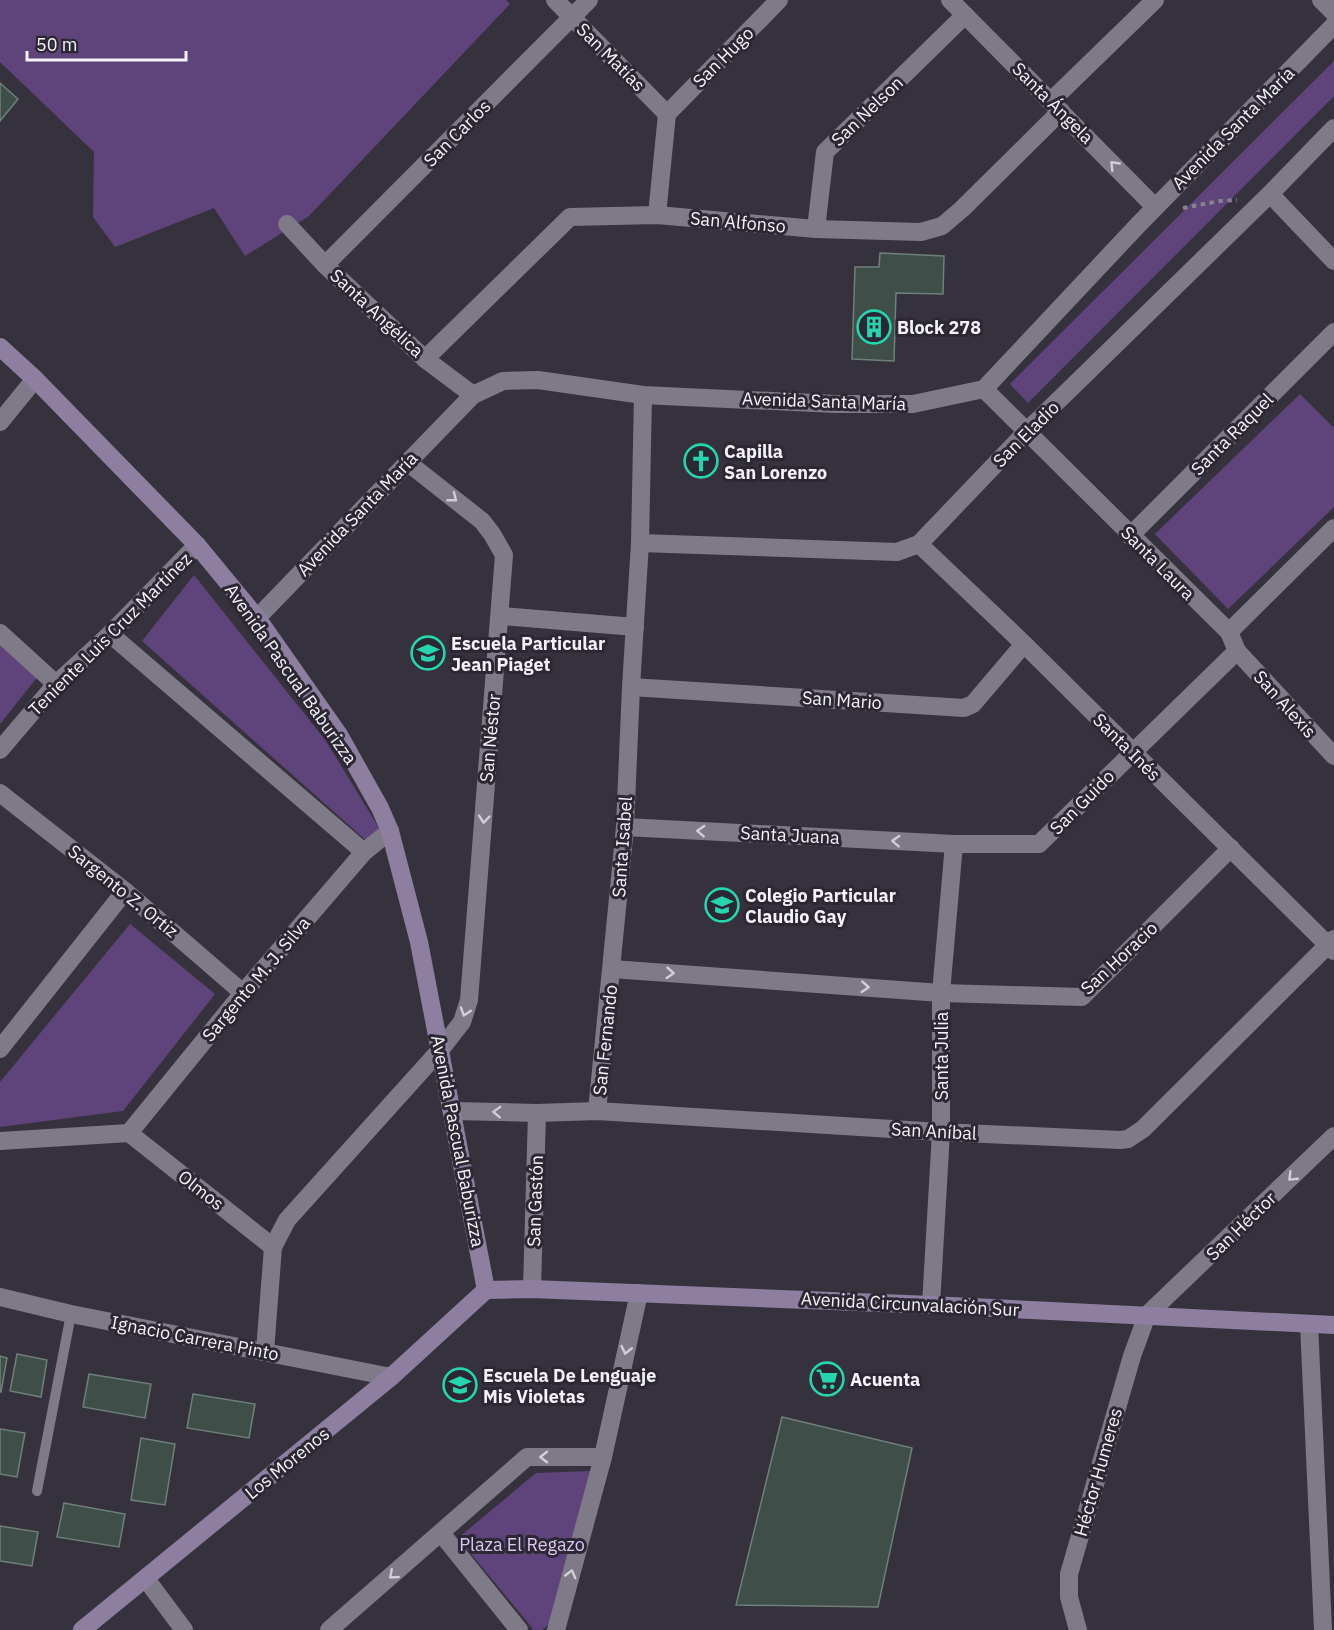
<svg xmlns="http://www.w3.org/2000/svg" width="1334" height="1630" font-family="'IBM Plex Sans',sans-serif">
	<rect width="100%" height="100%" fill="#36323d"/>
	<g fill="#5f447c">
		<polygon points="0,0 506,0 510,4 309,216 245,256 214,208 115,247 93,217 94,152 0,62"/>
		<polygon points="1334,61 1334,96 1028,403 1010,384"/>
		<polygon points="1300,394 1334,428 1334,507 1228,609 1155,534"/>
		<polygon points="194,575 326,741 379,828 369,843 142,641"/>
		<polygon points="0,644 39,675 0,724"/>
		<polygon points="130,924 215,994 123,1111 0,1127 0,1082"/>
		<polygon points="590,1471 549,1624 542,1630 534,1630 458,1538 536,1473"/>
	</g>
	<g fill="#404e49" stroke="#6f7f79" stroke-width="1.5">
		<polygon points="0,83 18,99 0,121"/>
		<polygon points="880,253 944,256 943,294 896,293 894,361 852,359 855,267 879,267"/>
		<polygon points="17,1354 47,1360 41,1397 10,1391"/>
		<polygon points="0,1356 7,1358 1,1392 0,1392"/>
		<polygon points="89,1374 151,1384 145,1418 83,1407"/>
		<polygon points="193,1394 255,1404 249,1438 187,1428"/>
		<polygon points="782,1417 912,1448 878,1607 736,1605"/>
		<polygon points="0,1429 25,1433 17,1477 0,1474"/>
		<polygon points="141,1438 175,1444 165,1505 131,1500"/>
		<polygon points="64,1503 125,1514 119,1547 57,1537"/>
		<polygon points="0,1526 38,1532 32,1566 0,1561"/>
	</g>
	<g fill="none" stroke-linecap="round" stroke-linejoin="round">
		<polyline stroke="#87838c" stroke-width="4" stroke-dasharray="4.5 4.5" stroke-linecap="butt" points="1183,208 1220,201 1237,200"/>
		<polyline stroke="#7f7a87" stroke-width="10" points="37,1491 71,1314"/>
		<g stroke="#7f7a87" stroke-width="18">
			<polyline points="555,0 667,114"/>
			<polyline points="950,0 1155,207"/>
			<polyline points="1321,0 1334,13"/>
			<polyline points="1051,101 1155,0"/>
			<polyline points="667,114 779,0"/>
			<polyline points="1270,194 1334,261"/>
			<polyline points="657,215 667,114"/>
			<polyline points="287,224 325,265 425,359 473,395"/>
			<polyline points="816,229 825,152 965,15"/>
			<polyline points="325,265 589,0"/>
			<polyline points="425,359 570,217 657,215 816,229 921,232 942,226 962,209 1061,111"/>
			<polyline points="984,389 1229,632 1237,651 1334,756"/>
			<polyline points="0,422 35,379"/>
			<polyline points="1130,536 1334,332"/>
			<polyline points="640,543 897,552 919,544 1027,431 1270,194 1334,128"/>
			<polyline points="919,544 1024,644 1334,951"/>
			<polyline points="501,616 635,627"/>
			<polyline points="257,618 473,395 503,381 538,380 643,395 836,404 913,404 984,389 1138,225 1334,25"/>
			<polyline points="1229,632 1334,528"/>
			<polyline points="0,633 56,684"/>
			<polyline points="110,634 364,852"/>
			<polyline points="631,687 964,708 973,704 1024,644"/>
			<polyline points="0,750 56,684 110,634 197,545"/>
			<polyline points="0,793 125,891 243,993"/>
			<polyline points="625,827 954,844 1039,844 1237,651"/>
			<polyline points="612,969 941,993 1082,997 1231,848"/>
			<polyline points="0,1049 125,891"/>
			<polyline points="453,1111 537,1113 597,1111 941,1132 1120,1140 1128,1139 1143,1129 1334,939"/>
			<polyline points="597,1111 625,827 631,687 640,543 643,395"/>
			<polyline points="129,1133 243,993 364,852 390,831"/>
			<polyline points="129,1133 273,1247"/>
			<polyline points="0,1141 129,1133"/>
			<polyline points="532,1289 537,1113"/>
			<polyline points="0,1297 71,1314 391,1377"/>
			<polyline points="931,1305 941,1132 941,993 954,844"/>
			<polyline points="1309,1324 1323,1630"/>
			<polyline points="265,1351 273,1247 287,1220 441,1049 462,1022 469,1000 504,555 492,534 482,521 407,462"/>
			<polyline points="441,1533 519,1630"/>
			<polyline points="146,1579 184,1630"/>
			<polyline points="329,1630 527,1457 603,1457"/>
			<polyline points="556,1630 603,1457 639,1293"/>
			<polyline points="1078,1630 1069,1597 1069,1574 1132,1356 1147,1315 1334,1136"/>
		</g>
		<g stroke="#8e7fa1" stroke-width="18">
			<polyline points="0,347 35,379 197,545 257,618 339,735 380,808 390,831 419,942 486,1290"/>
			<polyline points="486,1290 532,1289 931,1305 1334,1325"/>
			<polyline points="82,1630 391,1377 486,1290"/>
		</g>
	</g>
	<defs><path id="oneway-chevron" d="M-2-3.5L2.5 0L-2 3.5" fill="none" stroke-width="1.6" stroke-linecap="round" stroke-linejoin="round" transform="scale(1.5)"/></defs>
	<g stroke="#d2ced7">
		<use href="#oneway-chevron" transform="translate(1114 165) rotate(-134)"/>
		<use href="#oneway-chevron" transform="translate(453 498) rotate(38)"/>
		<use href="#oneway-chevron" transform="translate(484 819) rotate(95)"/>
		<use href="#oneway-chevron" transform="translate(701 831) rotate(-177)"/>
		<use href="#oneway-chevron" transform="translate(896 841) rotate(-177)"/>
		<use href="#oneway-chevron" transform="translate(670 973) rotate(4)"/>
		<use href="#oneway-chevron" transform="translate(865 987) rotate(4)"/>
		<use href="#oneway-chevron" transform="translate(465 1012) rotate(108)"/>
		<use href="#oneway-chevron" transform="translate(497 1112) rotate(-178)"/>
		<use href="#oneway-chevron" transform="translate(1292 1177) rotate(136)"/>
		<use href="#oneway-chevron" transform="translate(626 1350) rotate(103)"/>
		<use href="#oneway-chevron" transform="translate(544 1457) rotate(180)"/>
		<use href="#oneway-chevron" transform="translate(571 1574) rotate(-75)"/>
		<use href="#oneway-chevron" transform="translate(393 1575) rotate(139)"/>
	</g>
	<defs>
		<symbol id="building-ring" viewBox="-11 -11 22 22"><circle r="9.5" fill="#2c2833" stroke="#26d5ae" stroke-width="1.5"/><path d="M-4-6H4V6H1V3H-1V6H-4ZM-2.5-4.3h1.7v1.8h-1.7ZM.8-4.3h1.7v1.8H.8ZM-2.5-1h1.7V.8h-1.7ZM.8-1h1.7V.8H.8Z" fill="#26d5ae"/></symbol>
		<symbol id="church-ring" viewBox="-11 -11 22 22"><circle r="9.5" fill="#2c2833" stroke="#26d5ae" stroke-width="1.5"/><path d="M-1.2-6h2.4v3.5h3.3v2.4h-3.3V6h-2.4V-.1h-3.3v-2.4h3.3Z" fill="#26d5ae"/></symbol>
		<symbol id="school-ring" viewBox="-11 -11 22 22"><circle r="9.5" fill="#2c2833" stroke="#26d5ae" stroke-width="1.5"/><path d="M0-5L7-2L0 1L-7-2ZM-4 1L0 2.5L4 1V4Q0 6-4 4Z" fill="#26d5ae"/></symbol>
		<symbol id="supermarket-ring" viewBox="-11 -11 22 22"><circle r="9.5" fill="#2c2833" stroke="#26d5ae" stroke-width="1.5"/><path d="M-6-5.5h2.5l.6 2H6L4.5 2H-2.5L-4.4-4H-6ZM-1.5 3.2a1.3 1.3 0 1 0 .1 0ZM3 3.2a1.3 1.3 0 1 0 .1 0Z" fill="#26d5ae"/></symbol>
	</defs>
	<g fill-rule="evenodd">
		<use href="#building-ring" x="855" y="308" width="38" height="38"/>
		<use href="#church-ring" x="682" y="442" width="38" height="38"/>
		<use href="#school-ring" x="409" y="634" width="38" height="38"/>
		<use href="#school-ring" x="703" y="886" width="38" height="38"/>
		<use href="#supermarket-ring" x="808" y="1360" width="38" height="38"/>
		<use href="#school-ring" x="441" y="1366" width="38" height="38"/>
	</g>
	<g text-anchor="middle" dominant-baseline="central" stroke-width="6" stroke-linejoin="round" paint-order="stroke">
		<g font-size="18" fill="#f5f2f9" stroke="#2c2833">
			<text transform="translate(611 57) rotate(45)">San Matías</text>
			<text transform="translate(723 57) rotate(-45)">San Hugo</text>
			<text transform="translate(1053 103) rotate(45)">Santa Ángela</text>
			<text transform="translate(867 111) rotate(-44)">San Nelson</text>
			<text transform="translate(1233 128) rotate(-45)">Avenida Santa María</text>
			<text transform="translate(457 133) rotate(-45)">San Carlos</text>
			<text transform="translate(738 222) rotate(5)">San Alfonso</text>
			<text transform="translate(377 313) rotate(43)">Santa Angélica</text>
			<text transform="translate(824 401) rotate(2)">Avenida Santa María</text>
			<text transform="translate(1026 434) rotate(-45)">San Eladio</text>
			<text transform="translate(1232 434) rotate(-45)">Santa Raquel</text>
			<text transform="translate(357 514) rotate(-46)">Avenida Santa María</text>
			<text transform="translate(1158 563) rotate(45)">Santa Laura</text>
			<text transform="translate(110 634) rotate(-45)">Teniente Luis Cruz Martínez</text>
			<text transform="translate(291 674) rotate(55)">Avenida Pascual Baburizza</text>
			<text transform="translate(842 700) rotate(4)">San Mario</text>
			<text transform="translate(1285 704) rotate(48)">San Alexis</text>
			<text transform="translate(490 738) rotate(-85)">San Néstor</text>
			<text transform="translate(1127 747) rotate(45)">Santa Inés</text>
			<text transform="translate(1082 802) rotate(-45)">San Guido</text>
			<text transform="translate(790 835) rotate(3)">Santa Juana</text>
			<text transform="translate(622 847) rotate(-86)">Santa Isabel</text>
			<text transform="translate(123 891) rotate(39)">Sargento Z. Ortiz</text>
			<text transform="translate(1119 958) rotate(-43)">San Horacio</text>
			<text transform="translate(256 979) rotate(-50)">Sargento M. J. Silva</text>
			<text transform="translate(605 1040) rotate(-84)">San Fernando</text>
			<text transform="translate(941 1056) rotate(-90)">Santa Julia</text>
			<text transform="translate(934 1131) rotate(3)">San Aníbal</text>
			<text transform="translate(458 1141) rotate(79)">Avenida Pascual Baburizza</text>
			<text transform="translate(201 1190) rotate(38)">Olmos</text>
			<text transform="translate(535 1201) rotate(-88)">San Gastón</text>
			<text transform="translate(1241 1226) rotate(-44)">San Héctor</text>
			<text transform="translate(910 1304) rotate(3)">Avenida Circunvalación Sur</text>
			<text transform="translate(195 1338) rotate(11)">Ignacio Carrera Pinto</text>
			<text transform="translate(287 1463) rotate(-39)">Los Morenos</text>
			<text transform="translate(1098 1472) rotate(-74)">Héctor Humeres</text>
		</g>
		<g font-size="18" font-weight="bold" fill="#f5f2f9" stroke="#2c2833" text-anchor="start">
			<text x="897" y="327">Block 278</text>
			<text x="724" y="451">Capilla<tspan x="724" dy="21">San Lorenzo</tspan></text>
			<text x="451" y="643">Escuela Particular<tspan x="451" dy="21">Jean Piaget</tspan></text>
			<text x="745" y="895">Colegio Particular<tspan x="745" dy="21">Claudio Gay</tspan></text>
			<text x="483" y="1375">Escuela De Lenguaje<tspan x="483" dy="21">Mis Violetas</tspan></text>
			<text x="850" y="1379">Acuenta</text>
		</g>
		<g font-size="18" fill="#dbc8f4" stroke="#2c2833">
			<text x="522" y="1544">Plaza El Regazo</text>
		</g>
	</g>
	<path d="M27 51v9h159v-9" fill="none" stroke="#f5f2f9" stroke-width="3"/>
	<text x="36" y="51" font-size="18" fill="#f5f2f9" stroke="#2c2833" stroke-width="4.5" paint-order="stroke">50 m</text>
</svg>
